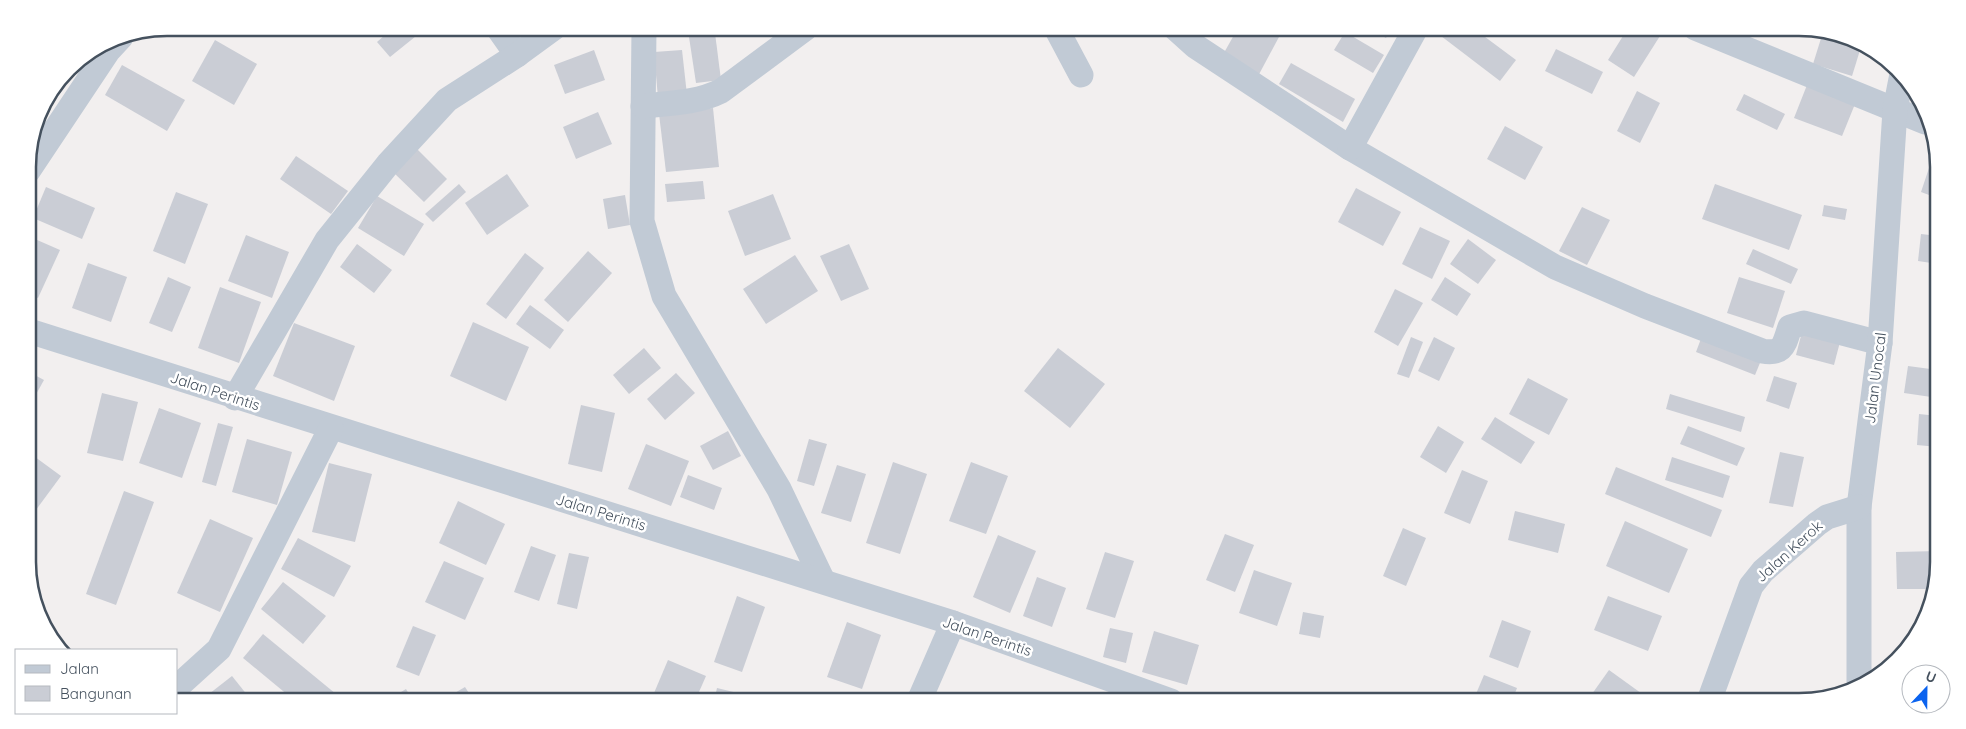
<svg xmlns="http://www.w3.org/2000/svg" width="1966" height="729" font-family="Quicksand,sans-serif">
	<rect width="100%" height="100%" fill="#f2efef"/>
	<g fill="#cacdd5">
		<polygon points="393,28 426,28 390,57 377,42"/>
		<polygon points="1238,28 1262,28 1279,37 1257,78 1221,58"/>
		<polygon points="1368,28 1392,28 1386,38"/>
		<polygon points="1447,28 1473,28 1516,60 1500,81 1441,36"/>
		<polygon points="1628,28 1665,28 1634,77 1608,60"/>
		<polygon points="1345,32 1384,55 1373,73 1334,50"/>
		<polygon points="1823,32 1850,39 1861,47 1852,76 1813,64"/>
		<polygon points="715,33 721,80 696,83 689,37"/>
		<polygon points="215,40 257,64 234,105 192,81"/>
		<polygon points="1556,49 1603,72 1592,94 1545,71"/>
		<polygon points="594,50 605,80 565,94 554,65"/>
		<polygon points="682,50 687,95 658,98 654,52"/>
		<polygon points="1291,63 1355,99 1343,122 1279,84"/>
		<polygon points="122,65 185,100 167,131 105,95"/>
		<polygon points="1807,85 1855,104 1842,136 1794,118"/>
		<polygon points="1637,91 1660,103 1640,143 1617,131"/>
		<polygon points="1744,94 1785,114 1777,130 1736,110"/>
		<polygon points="713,108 719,167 666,172 659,114"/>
		<polygon points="598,112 612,144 576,159 563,127"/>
		<polygon points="1505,126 1543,147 1525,180 1487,159"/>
		<polygon points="416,148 447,179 424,202 393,172"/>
		<polygon points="296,156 348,191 331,214 280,179"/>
		<polygon points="1931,162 1937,165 1937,198 1921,192"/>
		<polygon points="507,174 529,206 487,235 465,203"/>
		<polygon points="703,181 705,199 667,202 665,184"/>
		<polygon points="459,184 466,192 433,222 425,214"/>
		<polygon points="1715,184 1802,215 1789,250 1702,219"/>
		<polygon points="46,187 95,208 82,239 33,218"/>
		<polygon points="1356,188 1401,212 1383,246 1338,222"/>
		<polygon points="176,192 208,204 185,264 153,251"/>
		<polygon points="773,194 791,239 745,256 728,211"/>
		<polygon points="625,195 630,225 608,229 603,199"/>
		<polygon points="377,196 424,224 404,256 358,228"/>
		<polygon points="1824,205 1847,209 1845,220 1822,216"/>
		<polygon points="1582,207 1610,220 1587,265 1559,251"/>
		<polygon points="1420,227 1450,241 1432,279 1402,264"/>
		<polygon points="1921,234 1938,236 1938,264 1918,261"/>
		<polygon points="246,235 289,252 272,298 228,281"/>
		<polygon points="28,236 60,250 38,298 29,294"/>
		<polygon points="1468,239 1496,260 1478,284 1450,264"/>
		<polygon points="357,244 392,270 374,293 340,267"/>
		<polygon points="849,244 869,289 841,301 820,256"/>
		<polygon points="1753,249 1798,269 1791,284 1746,264"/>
		<polygon points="588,251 612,273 568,322 544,300"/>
		<polygon points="525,253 544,268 506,319 486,304"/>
		<polygon points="795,255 818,291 766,324 743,289"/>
		<polygon points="88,263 127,277 111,322 72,308"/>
		<polygon points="168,277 191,287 172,332 149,323"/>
		<polygon points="1445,277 1471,294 1457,316 1431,300"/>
		<polygon points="1739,277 1785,291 1773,328 1727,313"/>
		<polygon points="220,287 261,302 239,363 198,348"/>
		<polygon points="1395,289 1423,303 1398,346 1374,332"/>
		<polygon points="530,305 564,330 550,349 516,324"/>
		<polygon points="473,322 529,347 506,401 450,376"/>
		<polygon points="294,323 355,346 334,401 273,376"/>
		<polygon points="1803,328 1841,338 1834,365 1796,355"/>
		<polygon points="1702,336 1762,358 1755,375 1696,352"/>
		<polygon points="1411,337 1423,342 1409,378 1397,374"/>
		<polygon points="1434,337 1455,348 1439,381 1418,371"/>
		<polygon points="644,348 661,368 629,394 613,375"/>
		<polygon points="1058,348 1105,384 1070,428 1024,391"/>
		<polygon points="1908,366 1938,370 1938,398 1904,393"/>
		<polygon points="29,372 44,380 29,407"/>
		<polygon points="676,373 695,393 665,420 647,399"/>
		<polygon points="1774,376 1797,383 1789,409 1766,401"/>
		<polygon points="1528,378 1568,399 1549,435 1509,414"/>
		<polygon points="102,393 138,402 123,461 87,453"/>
		<polygon points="1670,394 1745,417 1741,432 1666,409"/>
		<polygon points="581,405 615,413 602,472 568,464"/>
		<polygon points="159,408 201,423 182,478 139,463"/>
		<polygon points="1919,414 1938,416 1938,447 1917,445"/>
		<polygon points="1495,417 1535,442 1521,464 1481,439"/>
		<polygon points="218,423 233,427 216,486 202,482"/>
		<polygon points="1438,426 1464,442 1446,473 1420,457"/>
		<polygon points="1688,426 1745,448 1737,466 1680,444"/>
		<polygon points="728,431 741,456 713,470 700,446"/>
		<polygon points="247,439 292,452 277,505 232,492"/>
		<polygon points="809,439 827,444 814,486 797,481"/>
		<polygon points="646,444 689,461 671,506 628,489"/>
		<polygon points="1780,452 1804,457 1793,507 1769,503"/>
		<polygon points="31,454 61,476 30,518 29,456"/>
		<polygon points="1672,457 1730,476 1723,498 1665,480"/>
		<polygon points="893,462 927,474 900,554 866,543"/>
		<polygon points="971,462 1008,476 986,534 949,521"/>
		<polygon points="329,463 372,474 355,542 312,532"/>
		<polygon points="837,465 866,474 851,522 821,513"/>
		<polygon points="1616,467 1722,510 1711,537 1605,494"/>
		<polygon points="1462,470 1488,481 1470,524 1444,513"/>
		<polygon points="688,475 722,488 714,510 680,497"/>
		<polygon points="124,491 154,502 116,605 86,594"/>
		<polygon points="458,501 505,524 486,565 439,543"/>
		<polygon points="1515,511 1565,524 1558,553 1508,540"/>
		<polygon points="210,519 253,538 220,612 177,593"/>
		<polygon points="1625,521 1688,549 1669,593 1606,566"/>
		<polygon points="1403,528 1426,538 1406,586 1383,576"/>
		<polygon points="1225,534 1254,545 1235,592 1206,580"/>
		<polygon points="998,535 1036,551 1010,613 973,597"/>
		<polygon points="298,538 351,566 334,597 281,569"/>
		<polygon points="531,546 556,555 539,601 514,592"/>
		<polygon points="1938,551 1934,589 1897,589 1896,552"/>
		<polygon points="1105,552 1134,561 1115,618 1086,609"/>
		<polygon points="569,553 589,557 577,609 557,604"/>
		<polygon points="444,561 484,578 465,620 425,602"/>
		<polygon points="1254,570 1292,583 1277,626 1239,613"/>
		<polygon points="1037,577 1066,588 1052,627 1023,616"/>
		<polygon points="283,582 326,616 303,644 261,609"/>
		<polygon points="737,596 765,607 742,672 714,662"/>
		<polygon points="1608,596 1662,616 1648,651 1594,630"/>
		<polygon points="1303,612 1324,616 1320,638 1299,634"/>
		<polygon points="1502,620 1531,631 1518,668 1489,657"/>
		<polygon points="847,622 881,635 862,689 827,677"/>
		<polygon points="413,626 436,635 419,676 396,667"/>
		<polygon points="1110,628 1133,633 1126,663 1103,657"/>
		<polygon points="1154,631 1199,645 1187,685 1142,672"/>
		<polygon points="263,634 336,694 330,701 295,701 243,658"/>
		<polygon points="668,660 706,676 695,701 674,701 654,693"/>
		<polygon points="1609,670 1652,701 1587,701"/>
		<polygon points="1484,675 1517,688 1512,701 1473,701"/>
		<polygon points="232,676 252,701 200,701"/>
		<polygon points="465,687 474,701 441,701"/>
		<polygon points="717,688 746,695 744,701 714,701"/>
		<polygon points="406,689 413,701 393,701 391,698"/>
		<polygon points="1329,692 1358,701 1326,701"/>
	</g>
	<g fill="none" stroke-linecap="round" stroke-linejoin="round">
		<g stroke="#c1cad5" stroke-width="25">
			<polyline points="498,28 517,55"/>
			<polyline points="644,28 642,221 664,296 779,489 823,581"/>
			<polyline points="1056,28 1081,75"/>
			<path d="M1175,28L1195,46L1350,148L1555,267L1645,306L1762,351C1784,355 1784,344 1790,327L1804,323L1880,343"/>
			<polyline points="1695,28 1925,122"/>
			<path d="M643,106C670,103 697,103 721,91L806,28"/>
			<polyline points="1350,148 1416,28"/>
			<polyline points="28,171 108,51 121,37"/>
			<polyline points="29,331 953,623 1171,701"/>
			<polyline points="235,398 327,240 388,164 447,100 517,55 554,28"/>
			<polyline points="1859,682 1859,507 1880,343 1895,110 1902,74"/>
			<polyline points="176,688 219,649 331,428"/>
			<polyline points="919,701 953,623"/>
			<polyline points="1709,701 1751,586 1763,571 1817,524 1827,517 1859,507"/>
		</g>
	</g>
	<g text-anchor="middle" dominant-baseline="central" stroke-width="5" stroke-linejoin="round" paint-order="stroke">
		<g font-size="15" fill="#45515e" stroke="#fff">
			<text transform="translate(1875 378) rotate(-83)">Jalan Unocal</text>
			<text transform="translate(215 391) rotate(18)">Jalan Perintis</text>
			<text transform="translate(601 512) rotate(17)">Jalan Perintis</text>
			<text transform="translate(1789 551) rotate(-42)">Jalan Kerok</text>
			<text transform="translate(987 636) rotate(19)">Jalan Perintis</text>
		</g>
	</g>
	<path d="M0 0H1966V729H0ZM167 36H1799A131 131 0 0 1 1930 167V562A131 131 0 0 1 1799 693H167A131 131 0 0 1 36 562V167A131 131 0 0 1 167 36Z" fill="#fff" fill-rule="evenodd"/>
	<path fill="none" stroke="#45515e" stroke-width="2.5" d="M167 36H1799A131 131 0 0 1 1930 167V562A131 131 0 0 1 1799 693H167A131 131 0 0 1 36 562V167A131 131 0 0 1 167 36Z"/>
	<rect x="15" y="649" width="162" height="65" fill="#ffffff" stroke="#b5b9bf"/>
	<rect x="25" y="665" width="25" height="8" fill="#c1cad5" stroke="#b5b9bf"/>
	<text x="60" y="674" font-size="15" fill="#45515e">Jalan</text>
	<rect x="25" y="686" width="25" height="15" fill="#cacdd5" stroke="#b5b9bf"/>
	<text x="60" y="699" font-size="15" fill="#45515e">Bangunan</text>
	<g transform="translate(1926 689) rotate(22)"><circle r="24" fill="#ffffff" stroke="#b5b9bf"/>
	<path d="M0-4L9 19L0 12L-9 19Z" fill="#0b63ef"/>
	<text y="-8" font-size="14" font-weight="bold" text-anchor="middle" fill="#45515e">U</text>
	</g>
</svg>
